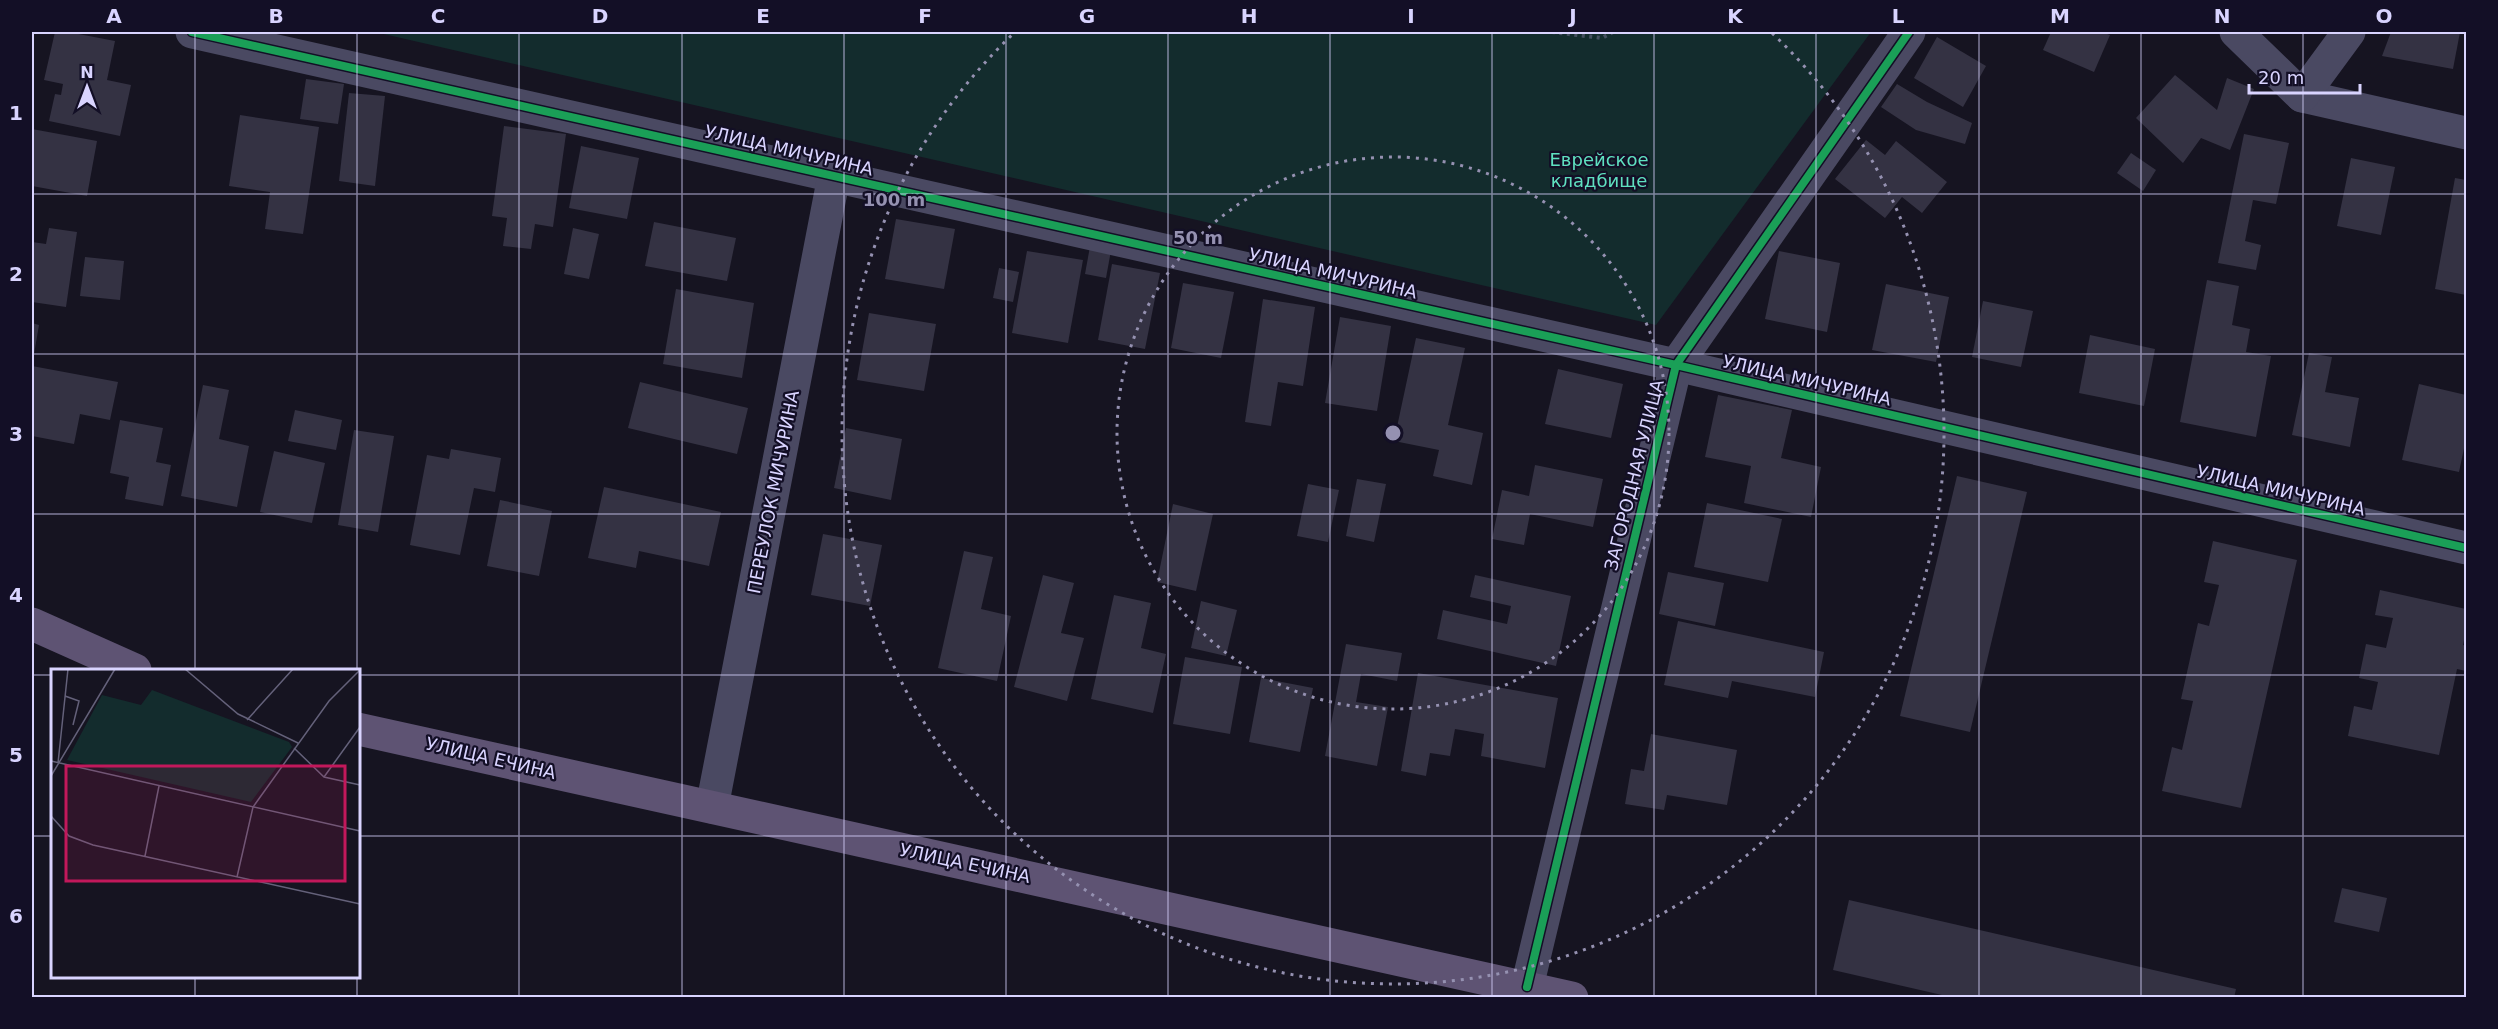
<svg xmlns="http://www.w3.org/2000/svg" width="2498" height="1029" font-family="'DejaVu Sans',sans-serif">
	<rect width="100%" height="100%" fill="#161421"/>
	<polygon fill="#132c2d" points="375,32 1871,32 1656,325"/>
	<g fill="#343243">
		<polygon points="55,32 68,32 115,41 107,80 131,85 120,136 49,121 55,94 61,95 63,84 44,80"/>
		<polygon points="2051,32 2102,32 2110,35 2094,72 2043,50"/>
		<polygon points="2391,32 2460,32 2453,69 2382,56"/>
		<polygon points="1937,37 1986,66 1963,107 1914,78"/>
		<polygon points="2175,75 2217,110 2227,78 2254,89 2230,150 2201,138 2183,163 2136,118"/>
		<polygon points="306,79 344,84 338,124 300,119"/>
		<polygon points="1897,84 1927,102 1972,123 1965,144 1916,130 1881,107"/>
		<polygon points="349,93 385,96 375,186 339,181"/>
		<polygon points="240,115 319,127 303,234 265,229 270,192 229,186"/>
		<polygon points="504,126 566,134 553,227 535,224 531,249 503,246 507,218 492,216"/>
		<polygon points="32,129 97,141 87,196 32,186"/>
		<polygon points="2244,134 2289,143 2276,204 2253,200 2245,241 2261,245 2256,270 2218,263"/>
		<polygon points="1866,140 1885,155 1896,141 1947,182 1922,213 1902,197 1885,218 1835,179"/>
		<polygon points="581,146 639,158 627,219 569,208"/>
		<polygon points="2131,153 2156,170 2143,191 2117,173"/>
		<polygon points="2351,158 2395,167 2381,235 2337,226"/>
		<polygon points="2455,178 2466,180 2466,295 2435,289"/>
		<polygon points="896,219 955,229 944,289 885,279"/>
		<polygon points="654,222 736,238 727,281 645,266"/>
		<polygon points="49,228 77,232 66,307 32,302 32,242 46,244"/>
		<polygon points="573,228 599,234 589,279 564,274"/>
		<polygon points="1091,241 1112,245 1106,278 1085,274"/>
		<polygon points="1027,251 1083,260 1068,343 1012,333"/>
		<polygon points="1779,251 1840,263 1827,332 1765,319"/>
		<polygon points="85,257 124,261 120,300 80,296"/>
		<polygon points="1112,264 1160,273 1145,349 1098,340"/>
		<polygon points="999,268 1019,272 1013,302 993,298"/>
		<polygon points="2207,280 2239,286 2232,325 2250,329 2246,352 2271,356 2256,437 2180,422"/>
		<polygon points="1183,283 1234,292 1221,358 1171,348"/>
		<polygon points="1886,284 1949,297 1936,362 1872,350"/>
		<polygon points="676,289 754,303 742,378 663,364"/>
		<polygon points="1263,299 1315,307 1303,386 1278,382 1271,426 1245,422"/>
		<polygon points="1983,301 2033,311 2021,367 1972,357"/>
		<polygon points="869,313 936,324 924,391 857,380"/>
		<polygon points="1340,317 1391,326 1377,411 1325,403"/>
		<polygon points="32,323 39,325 33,360 32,360"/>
		<polygon points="2090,335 2155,349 2144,406 2079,393"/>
		<polygon points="1416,338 1465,348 1448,425 1483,433 1472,485 1433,476 1439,450 1394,441"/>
		<polygon points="2309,353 2332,357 2325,392 2359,398 2350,447 2292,435"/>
		<polygon points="32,366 118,382 110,420 80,414 74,444 32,436"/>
		<polygon points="1558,369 1623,384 1611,438 1545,424"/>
		<polygon points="640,382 748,408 737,454 628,428"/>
		<polygon points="2419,384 2466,395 2466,439 2459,472 2402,460"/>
		<polygon points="203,385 229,390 219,439 249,446 237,507 181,496"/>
		<polygon points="1718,395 1792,410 1781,458 1821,467 1811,517 1744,503 1751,466 1705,457"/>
		<polygon points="295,410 342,420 336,450 288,441"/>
		<polygon points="120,420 163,428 156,462 171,465 163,506 125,499 129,477 110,473"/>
		<polygon points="846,428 902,439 891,500 834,488"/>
		<polygon points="354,430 394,436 378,532 338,525"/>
		<polygon points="451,449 501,458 495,492 474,488 460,555 410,545 427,455 449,459"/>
		<polygon points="274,451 325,463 312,523 260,512"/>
		<polygon points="1535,465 1603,479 1593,527 1530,514 1524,545 1492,539 1502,490 1529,496"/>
		<polygon points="1957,476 2027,492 1970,732 1900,716"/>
		<polygon points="1357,479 1386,484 1374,542 1346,536"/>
		<polygon points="1308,484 1339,490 1328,542 1297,536"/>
		<polygon points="604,487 721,512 709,566 639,551 636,568 588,558"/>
		<polygon points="500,500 552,511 539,576 487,566"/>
		<polygon points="1707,503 1782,519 1768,582 1694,567"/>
		<polygon points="1173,504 1213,514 1196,591 1157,582"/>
		<polygon points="823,534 882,545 870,606 811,595"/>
		<polygon points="2213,541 2297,560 2241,808 2162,791 2172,747 2182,750 2193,701 2181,699 2198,623 2209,626 2219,585 2204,582"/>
		<polygon points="964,551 993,557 981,609 1011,616 997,681 938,668"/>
		<polygon points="1668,572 1724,583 1715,626 1659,614"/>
		<polygon points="1043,575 1074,583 1061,633 1084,638 1067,701 1014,687"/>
		<polygon points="1475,575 1571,596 1556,666 1437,639 1443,610 1507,624 1511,606 1470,597"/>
		<polygon points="2380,590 2466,609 2466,630 2463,645 2466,646 2466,671 2457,669 2439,755 2348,736 2354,706 2372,710 2378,682 2359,678 2366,644 2386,648 2393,618 2375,615"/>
		<polygon points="1114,595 1151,603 1141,648 1166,654 1153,713 1091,699"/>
		<polygon points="1201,601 1237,610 1226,656 1191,648"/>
		<polygon points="1678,621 1824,652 1815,697 1732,681 1728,698 1664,685"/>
		<polygon points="1346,644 1402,653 1397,681 1361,674 1356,702 1388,707 1377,766 1325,756"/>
		<polygon points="1185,657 1242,667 1230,734 1173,724"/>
		<polygon points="1418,673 1558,698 1545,768 1481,756 1484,734 1455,729 1450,756 1430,753 1426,776 1401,771"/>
		<polygon points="1261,678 1313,688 1300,752 1249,742"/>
		<polygon points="1651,734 1737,750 1727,805 1667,795 1664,810 1625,804 1631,769 1644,771"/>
		<polygon points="2342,888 2387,898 2379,932 2334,922"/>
		<polygon points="1849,900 2236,989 2234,998 1955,998 1833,970"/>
	</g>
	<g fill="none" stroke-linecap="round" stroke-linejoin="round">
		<polyline stroke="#44505f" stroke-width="4" stroke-dasharray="3 4.5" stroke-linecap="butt" points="1552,32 1602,38 1613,32"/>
		<g stroke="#4a4962" stroke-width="33">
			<polyline points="192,32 1676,365 2466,548"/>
			<polyline points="2236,32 2302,96 2466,133"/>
			<polyline points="2302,96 2349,32"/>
			<polyline points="712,807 834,176"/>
			<polyline points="1527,987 1676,365 1909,32"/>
		</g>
		<g stroke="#5e5373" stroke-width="33">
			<polyline points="32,624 135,670"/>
			<polyline points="358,729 1572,998"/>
		</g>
		<defs>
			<g id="cycleway">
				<polyline points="192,32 1676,365 2466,548"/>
				<polyline points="1527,987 1676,365 1909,32"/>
			</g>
		</defs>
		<use href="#cycleway" stroke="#130f26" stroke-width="11"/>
		<use href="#cycleway" stroke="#1a9f57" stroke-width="8"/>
	</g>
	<path fill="none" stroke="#d9d4ff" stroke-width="1.5" stroke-opacity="0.55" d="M195,32V670M357,32V670M519,32V998M682,32V998M844,32V998M1006,32V998M1168,32V998M1330,32V998M1492,32V998M1654,32V998M1816,32V998M1979,32V998M2141,32V998M2303,32V998M32,194H2466M32,354H2466M32,514H2466M32,675H52M358,675H2466M32,836H52M358,836H2466M195,976V998M357,976V998"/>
	<g fill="none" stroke="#9591b1" stroke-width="3" stroke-dasharray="3 6">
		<circle cx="1393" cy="433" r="276"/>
		<path d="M1772 33A551 551 0 1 1 1014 33"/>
	</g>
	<g text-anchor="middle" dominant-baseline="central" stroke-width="4.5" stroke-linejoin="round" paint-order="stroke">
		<g font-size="18" fill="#d9d4ff" stroke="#130f26">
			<text transform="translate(789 150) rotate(13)">УЛИЦА МИЧУРИНА</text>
			<text transform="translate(1333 273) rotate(13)">УЛИЦА МИЧУРИНА</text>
			<text transform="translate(1807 380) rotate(13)">УЛИЦА МИЧУРИНА</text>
			<text transform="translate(1634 475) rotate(-76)">ЗАГОРОДНАЯ УЛИЦА</text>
			<text transform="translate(2281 490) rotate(13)">УЛИЦА МИЧУРИНА</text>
			<text transform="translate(773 492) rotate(-79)">ПЕРЕУЛОК МИЧУРИНА</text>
			<text transform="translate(491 758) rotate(13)">УЛИЦА ЕЧИНА</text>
			<text transform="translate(965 863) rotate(12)">УЛИЦА ЕЧИНА</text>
		</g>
		<g font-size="18" fill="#5fe0c0" stroke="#130f26">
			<text x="1599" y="159">Еврейское<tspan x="1599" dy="21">кладбище</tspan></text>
		</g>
	</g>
	<g transform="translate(51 669)">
		<rect width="309" height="309" fill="#161421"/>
		<path d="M101,21L238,73L241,78L200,133L16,91L51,26L90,36Z" fill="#132c2d"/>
		<path fill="none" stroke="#64617a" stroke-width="1.5" d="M134,0L187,45L247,74M14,27L28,32L22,56M196,51L242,0M243,79L273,108L309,116M0,92L309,162M7,94L17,0M0,107L64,0M273,108L309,58M0,147L18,167L42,176L309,235M94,187L108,117M186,208L202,138L278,32L309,1"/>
		<path fill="#c2185b" fill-opacity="0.15" stroke="#c2185b" stroke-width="3" d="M15,97H294V212H15Z"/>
		<rect width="309" height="309" fill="none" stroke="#d9d4ff" stroke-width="3"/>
	</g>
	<circle cx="1393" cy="433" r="9" fill="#9591b1" stroke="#130f26" stroke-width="3"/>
	<g font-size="18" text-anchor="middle" font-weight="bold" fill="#9591b1" stroke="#130f26" stroke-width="4.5" stroke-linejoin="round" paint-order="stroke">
		<text x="894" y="206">100 m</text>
		<text x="1198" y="244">50 m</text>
	</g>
	<rect width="2498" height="1029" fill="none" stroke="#130f26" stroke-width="66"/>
	<g transform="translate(87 87)" stroke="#130f26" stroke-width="4.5" paint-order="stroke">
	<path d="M0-4.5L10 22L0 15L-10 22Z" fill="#d9d4ff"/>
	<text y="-9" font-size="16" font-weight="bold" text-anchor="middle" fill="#d9d4ff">N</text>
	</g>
	<path d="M2249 84v9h111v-9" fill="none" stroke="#d9d4ff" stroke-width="3"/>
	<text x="2258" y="84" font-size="18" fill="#d9d4ff" stroke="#130f26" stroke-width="4.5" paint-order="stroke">20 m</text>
	<rect x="33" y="33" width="2432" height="963" fill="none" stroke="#d9d4ff" stroke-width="2"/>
	<g font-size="20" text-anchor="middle" font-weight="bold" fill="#d9d4ff">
		<text x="114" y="23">A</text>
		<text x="276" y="23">B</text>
		<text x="438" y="23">C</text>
		<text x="600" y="23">D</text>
		<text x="763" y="23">E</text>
		<text x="925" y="23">F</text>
		<text x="1087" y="23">G</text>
		<text x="1249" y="23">H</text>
		<text x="1411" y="23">I</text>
		<text x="1573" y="23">J</text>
		<text x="1735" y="23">K</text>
		<text x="1898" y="23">L</text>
		<text x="2060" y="23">M</text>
		<text x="2222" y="23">N</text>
		<text x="2384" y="23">O</text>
		<text x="16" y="120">1</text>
		<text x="16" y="281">2</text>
		<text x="16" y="441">3</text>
		<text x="16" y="602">4</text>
		<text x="16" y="762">5</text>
		<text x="16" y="923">6</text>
	</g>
</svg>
